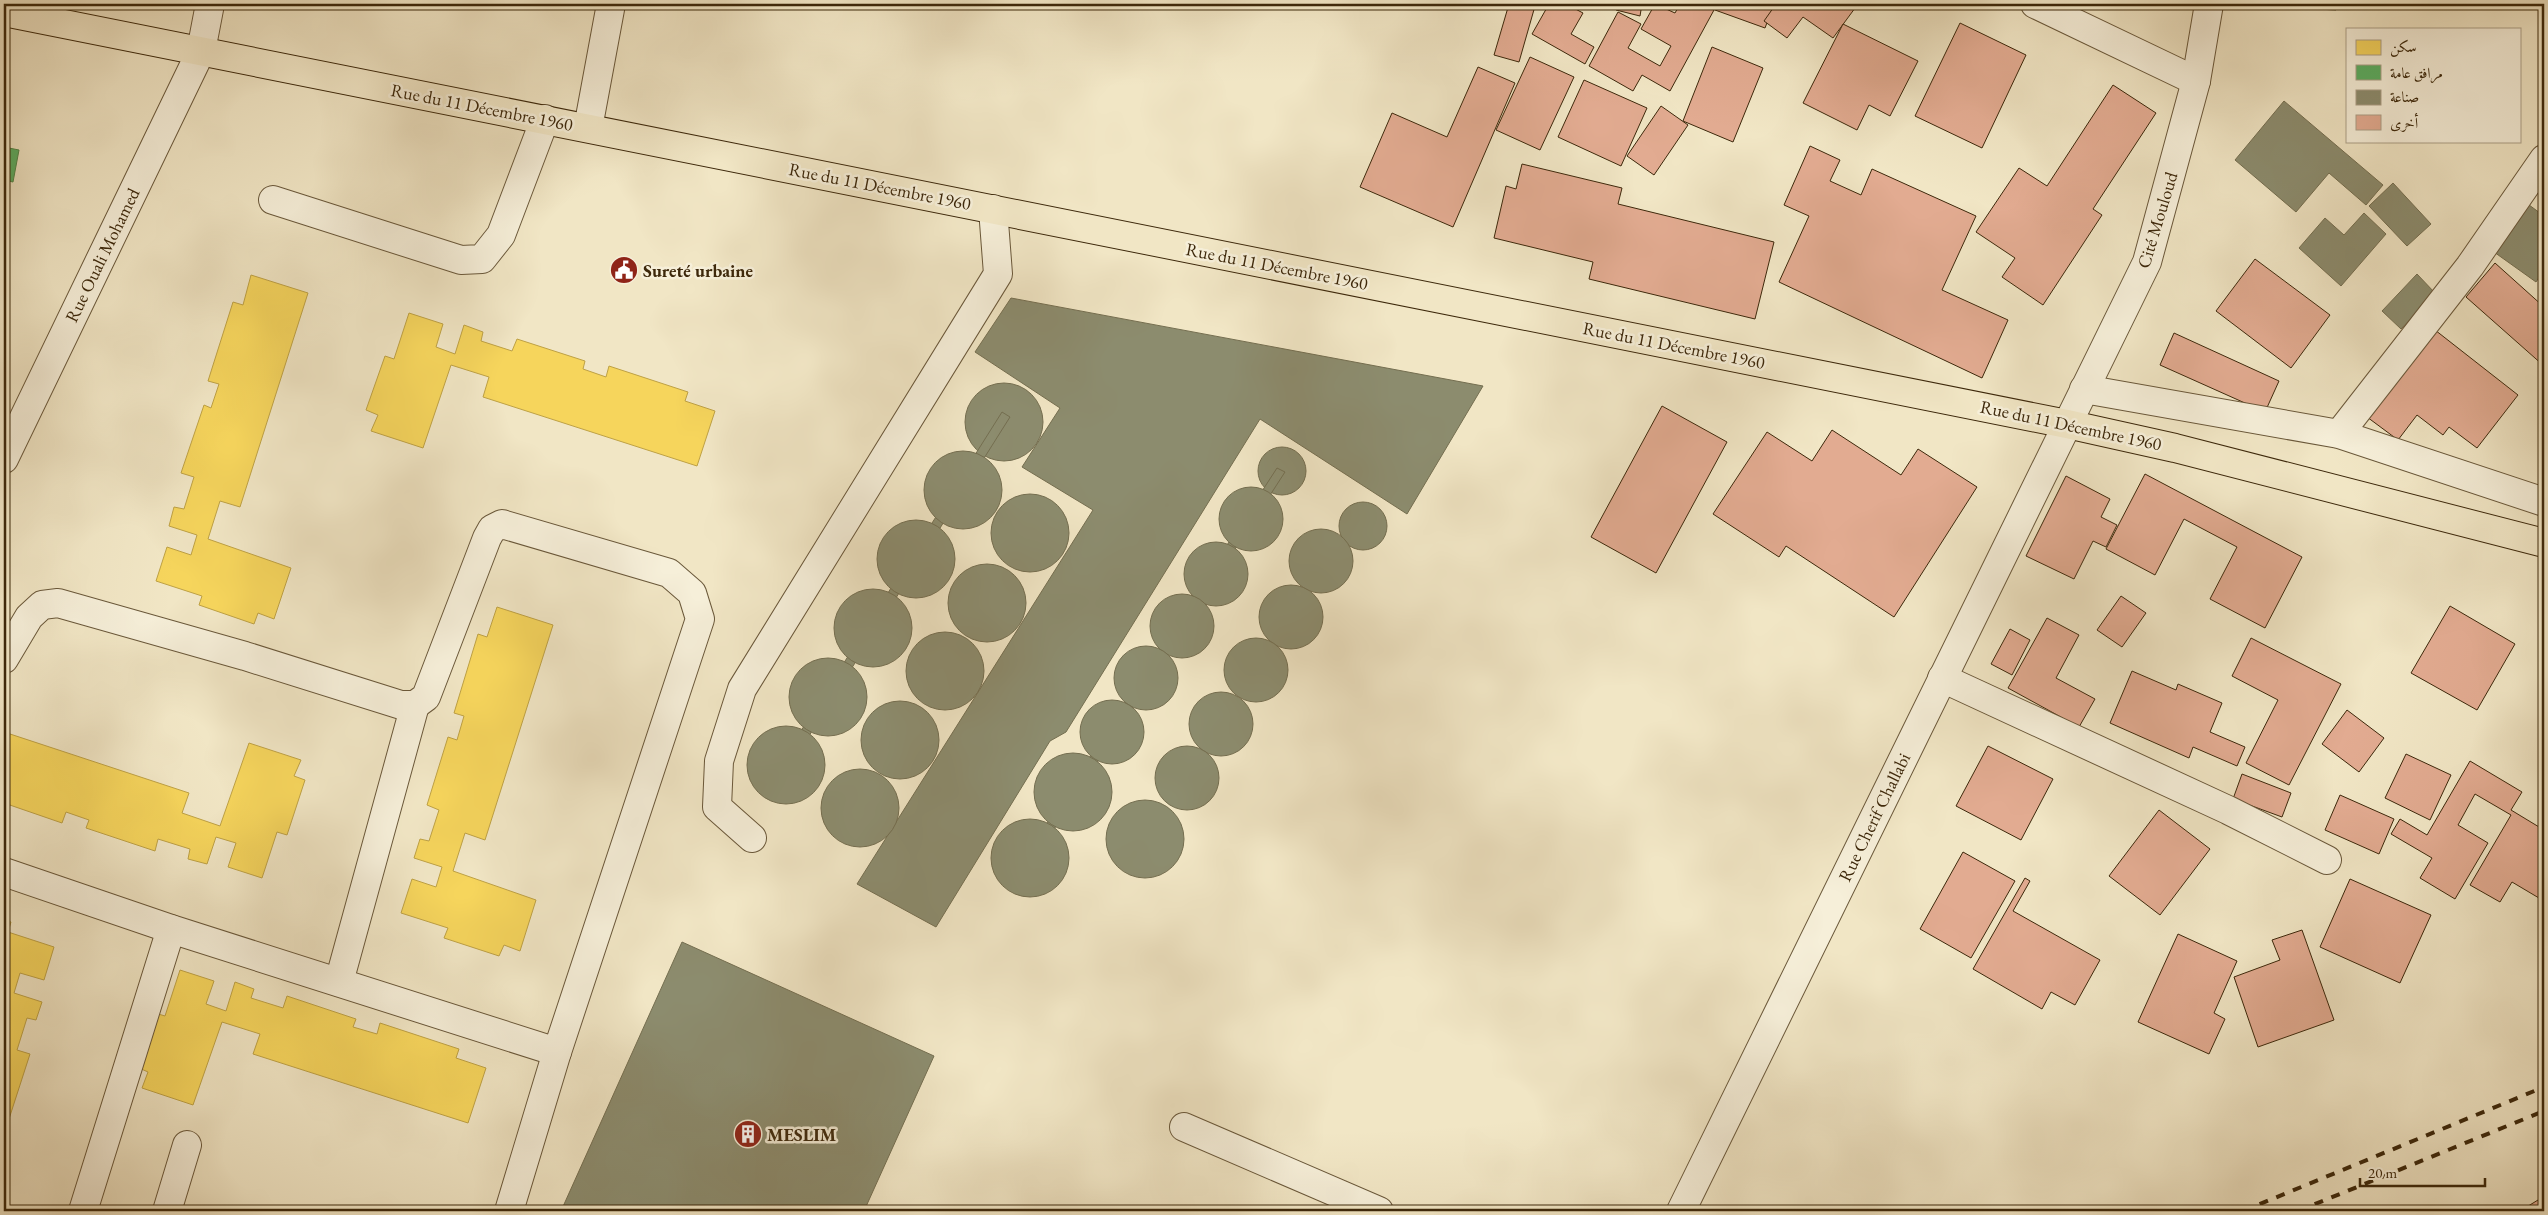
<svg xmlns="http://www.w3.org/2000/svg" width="2548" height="1215" font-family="'EB Garamond',Amiri,serif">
	<rect width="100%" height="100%" fill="#f1e6c5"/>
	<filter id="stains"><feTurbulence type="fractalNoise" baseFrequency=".004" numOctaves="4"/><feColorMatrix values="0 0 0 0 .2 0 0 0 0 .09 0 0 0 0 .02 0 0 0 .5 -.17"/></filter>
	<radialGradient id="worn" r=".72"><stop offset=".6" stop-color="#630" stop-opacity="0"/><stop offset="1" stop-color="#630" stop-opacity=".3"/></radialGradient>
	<g fill="#f6d55c" stroke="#bea144">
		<polygon points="251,275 308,293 240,507 220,501 208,539 291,568 274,619 258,613 254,624 199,605 202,596 156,581 167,547 191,555 197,535 169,526 174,507 184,509 194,477 181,473 204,405 211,408 219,384 208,381 233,302 243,305"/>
		<polygon points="409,313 443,324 436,347 455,354 464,325 483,332 481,341 512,351 517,339 585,361 583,369 606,377 609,366 688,392 685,401 715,411 697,466 483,397 489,377 451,365 423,448 371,431 378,415 366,410 385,356 394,359"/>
		<polygon points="497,607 553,625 485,840 465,833 453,871 536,900 520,951 504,945 499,956 444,938 448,928 401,913 412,879 436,887 442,867 414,858 420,839 429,841 439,810 427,805 448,737 457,740 464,716 454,713 478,634 487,637"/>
		<polygon points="4,732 189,793 182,813 220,826 249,743 301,760 294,776 305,780 287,835 277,832 262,878 228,867 236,843 216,837 207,864 188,859 190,849 158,839 155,851 86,828 89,820 66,812 62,823 4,803"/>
		<polygon points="4,920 11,922 8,932 54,947 44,980 20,973 14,993 42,1002 36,1020 27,1018 17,1050 30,1054 8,1122 4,1121"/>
		<polygon points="180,970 214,981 206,1004 226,1011 235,982 254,989 251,998 283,1008 287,996 356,1019 353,1027 377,1034 380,1023 459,1049 456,1058 486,1068 468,1123 253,1054 260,1034 222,1022 193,1105 142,1088 148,1072 137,1067 155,1013 165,1016"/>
	</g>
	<polygon fill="#5aae61" stroke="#518647" points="4,147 19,150 13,182 4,180"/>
	<g fill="#8c8c6e" stroke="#746e50">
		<polygon points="2261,4 2336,4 2336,10 2261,6"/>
		<polygon points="2284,101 2383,185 2366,205 2329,173 2296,212 2235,160"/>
		<polygon points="2393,183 2431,224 2407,246 2369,206"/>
		<polygon points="2521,199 2544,216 2544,270 2536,282 2487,247"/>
		<polygon points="2364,213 2386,234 2341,286 2299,248 2325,218 2344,235"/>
		<polygon points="2417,274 2435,293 2401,329 2382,311"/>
		<polygon points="1011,298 1483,386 1407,514 1260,419 1066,732 1050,741 936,927 857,884 1093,510 1022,467 1060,408 975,352"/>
		<circle cx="1004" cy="422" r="39"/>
		<polygon points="1002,412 1010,417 785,774 777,769"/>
		<circle cx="1282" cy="471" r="24"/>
		<circle cx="963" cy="490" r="39"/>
		<polygon points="1277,468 1285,472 1029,868 1021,863"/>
		<circle cx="1251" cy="519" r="32"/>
		<circle cx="1030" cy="533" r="39"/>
		<circle cx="1363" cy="526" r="24"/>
		<circle cx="916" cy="559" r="39"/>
		<circle cx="1321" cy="561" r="32"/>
		<circle cx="1216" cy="574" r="32"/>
		<circle cx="987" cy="603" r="39"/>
		<circle cx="1291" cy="617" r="32"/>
		<circle cx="873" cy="628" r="39"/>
		<circle cx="1182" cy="626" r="32"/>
		<circle cx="945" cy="671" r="39"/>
		<circle cx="1256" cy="670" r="32"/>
		<circle cx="1146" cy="678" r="32"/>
		<circle cx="828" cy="697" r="39"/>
		<circle cx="1221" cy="724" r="32"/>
		<circle cx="1112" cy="732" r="32"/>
		<circle cx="900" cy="740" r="39"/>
		<circle cx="786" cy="765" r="39"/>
		<circle cx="1187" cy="778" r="32"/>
		<circle cx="1073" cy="792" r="39"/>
		<circle cx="860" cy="808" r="39"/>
		<circle cx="1145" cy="839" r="39"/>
		<circle cx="1030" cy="858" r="39"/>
		<polygon points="682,942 934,1056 864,1211 561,1211"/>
	</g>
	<g fill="#e2ab91" stroke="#3d280b">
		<polygon points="1509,4 1527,4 1535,6 1519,62 1494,55"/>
		<polygon points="1549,4 1566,4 1583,13 1571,34 1594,47 1585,64 1532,34"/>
		<polygon points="1617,4 1642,4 1640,16 1616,10"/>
		<polygon points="1655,4 1675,13 1680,4 1703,4 1714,10 1670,91 1642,75 1633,91 1589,66 1618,12 1641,24 1628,48 1660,66 1671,46 1641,29"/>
		<polygon points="1717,4 1774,4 1765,28 1715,10"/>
		<polygon points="1776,4 1858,4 1833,38 1803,17 1787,38 1764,21"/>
		<polygon points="1960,23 2026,55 1982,148 1915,116"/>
		<polygon points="1843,24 1918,61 1890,116 1869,105 1857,130 1803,103"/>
		<polygon points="1712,47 1763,68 1733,142 1683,121"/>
		<polygon points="1530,57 1574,77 1540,150 1496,130"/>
		<polygon points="1478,67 1515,83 1453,227 1360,187 1392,113 1447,137"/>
		<polygon points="1584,80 1647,108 1621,166 1558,137"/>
		<polygon points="2113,85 2156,113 2093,209 2102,215 2043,305 2002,277 2015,258 1976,232 2019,168 2047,186"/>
		<polygon points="1661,106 1688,125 1654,175 1627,156"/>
		<polygon points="1810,146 1840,160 1830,181 1861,195 1872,169 1976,216 1942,290 2008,320 1982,378 1779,282 1809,216 1784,205"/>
		<polygon points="1522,164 1622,188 1618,204 1774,242 1755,319 1589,279 1593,262 1494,238 1506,186 1516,189"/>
		<polygon points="2255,259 2330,315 2291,368 2216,311"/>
		<polygon points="2495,263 2544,307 2544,366 2466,297"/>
		<polygon points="2435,330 2518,395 2477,448 2449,427 2443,435 2417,415 2398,440 2367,417"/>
		<polygon points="2174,333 2279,381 2265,412 2160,365"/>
		<polygon points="1662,406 1727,442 1656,573 1591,537"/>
		<polygon points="1832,430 1901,475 1918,449 1977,487 1894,617 1786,546 1779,557 1713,514 1767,432 1812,461"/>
		<polygon points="2145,474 2302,557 2265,628 2210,599 2237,547 2184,519 2155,575 2106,549"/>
		<polygon points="2066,476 2110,499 2101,517 2117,525 2106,547 2093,541 2074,579 2026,556"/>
		<polygon points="2121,596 2146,613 2122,647 2097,630"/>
		<polygon points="2450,606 2515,644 2477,710 2411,673"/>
		<polygon points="2047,618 2079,635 2056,678 2095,699 2079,727 2008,688"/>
		<polygon points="2010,629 2030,640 2012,675 1991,664"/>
		<polygon points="2251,638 2341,684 2289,785 2246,763 2278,700 2232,676"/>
		<polygon points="2132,671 2176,690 2178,684 2222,703 2210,732 2245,747 2237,766 2193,747 2189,758 2110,723"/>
		<polygon points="2347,710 2384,738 2359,772 2322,744"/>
		<polygon points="1988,746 2053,779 2021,840 1956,806"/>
		<polygon points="2406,754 2451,775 2430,820 2385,798"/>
		<polygon points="2470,761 2522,792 2511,810 2544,830 2544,901 2512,882 2500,902 2470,885 2511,815 2475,794 2458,825 2488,843 2455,899 2420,878 2432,858 2391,834 2400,819 2427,835"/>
		<polygon points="2242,774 2291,793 2282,817 2233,799"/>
		<polygon points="2340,795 2394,819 2379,854 2325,830"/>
		<polygon points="2159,810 2210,849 2160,915 2109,876"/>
		<polygon points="1963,852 2015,881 1971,958 1920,929"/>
		<polygon points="2025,878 2030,881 2013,911 2100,960 2075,1005 2051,992 2042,1009 1973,969"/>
		<polygon points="2350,879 2431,915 2400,983 2320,947"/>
		<polygon points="2302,930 2334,1020 2258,1047 2234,977 2280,960 2272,940"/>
		<polygon points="2178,934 2237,961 2214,1013 2225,1019 2209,1054 2138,1022"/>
		<polygon points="2538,1200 2544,1211 2520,1211"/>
	</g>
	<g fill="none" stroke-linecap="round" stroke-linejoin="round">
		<defs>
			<g id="minor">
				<polyline points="2035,4 2196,81"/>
				<polyline points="588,128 611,4"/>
				<polyline points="273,200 461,260 482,259 501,235 545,119"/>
				<polyline points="2084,389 2339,434 2544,502"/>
				<polyline points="2339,434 2470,266 2544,159"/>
				<polyline points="4,459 201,51 210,4"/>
				<polyline points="4,659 29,617 42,605 58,603 245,656 401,705 415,705 426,697 487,538 492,529 502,524 669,573 692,593 700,619 557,1052 509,1211"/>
				<polyline points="1942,678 2228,810 2327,860"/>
				<polyline points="752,838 717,807 719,761 742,689 998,274 993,209"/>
				<polyline points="4,872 171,929 557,1052"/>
				<polyline points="339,982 415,705"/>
				<polyline points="1184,1127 1379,1211"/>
				<polyline points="83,1211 171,929"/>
				<polyline points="167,1211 187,1145"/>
				<polyline points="1681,1211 2147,262 2196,81 2209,4"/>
			</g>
			<polyline id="major" points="4,12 2067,424 2175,448 2544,543"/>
		</defs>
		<use href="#minor" stroke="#6a583a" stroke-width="30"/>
		<use href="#major" stroke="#3d280b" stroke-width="30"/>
		<use href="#minor" stroke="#f6efd9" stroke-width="28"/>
		<use href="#major" stroke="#f1e6c5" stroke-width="28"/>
		<g stroke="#3d280b" stroke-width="4" stroke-dasharray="9 9" stroke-linecap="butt">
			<polyline points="2243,1211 2544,1087"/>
			<polyline points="2298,1211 2544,1111"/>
		</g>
	</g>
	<defs>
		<symbol id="civic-disc" viewBox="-11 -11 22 22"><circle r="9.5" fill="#8f2418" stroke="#f6efd9"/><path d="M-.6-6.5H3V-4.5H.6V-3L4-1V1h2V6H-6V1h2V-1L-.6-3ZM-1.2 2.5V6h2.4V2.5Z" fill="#fff"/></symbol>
		<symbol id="building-disc" viewBox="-11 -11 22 22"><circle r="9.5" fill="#8f2418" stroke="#f6efd9"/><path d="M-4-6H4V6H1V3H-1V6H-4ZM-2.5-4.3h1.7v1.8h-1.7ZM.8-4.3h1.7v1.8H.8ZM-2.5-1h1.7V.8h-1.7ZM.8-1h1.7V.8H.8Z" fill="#fff"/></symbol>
	</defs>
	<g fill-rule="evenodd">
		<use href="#civic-disc" x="608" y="254" width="32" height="32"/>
		<use href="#building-disc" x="732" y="1118" width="32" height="32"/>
	</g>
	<g text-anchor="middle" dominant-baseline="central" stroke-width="5" stroke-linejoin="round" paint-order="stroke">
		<g font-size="18" fill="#3d280b" stroke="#f6efd9">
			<text transform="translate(482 107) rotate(11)">Rue du 11 Décembre 1960</text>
			<text transform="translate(880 186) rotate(11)">Rue du 11 Décembre 1960</text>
			<text transform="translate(2157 220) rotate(-73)">Cité Mouloud</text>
			<text transform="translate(102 255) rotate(-64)">Rue Ouali Mohamed</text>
			<text transform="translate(1277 266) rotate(11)">Rue du 11 Décembre 1960</text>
			<text transform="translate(1674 345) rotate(11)">Rue du 11 Décembre 1960</text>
			<text transform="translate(2071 425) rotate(12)">Rue du 11 Décembre 1960</text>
			<text transform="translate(1874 817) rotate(-64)">Rue Cherif Challabi</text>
		</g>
		<g font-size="18" font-weight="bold" fill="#3d280b" stroke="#f6efd9" text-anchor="start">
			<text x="643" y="270">Sureté urbaine</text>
			<text x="767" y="1134">MESLIM</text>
		</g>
	</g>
	<rect width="2548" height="1215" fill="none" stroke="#f1e6c5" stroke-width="20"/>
	<rect x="5" y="5" width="2538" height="1205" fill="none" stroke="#3d280b" stroke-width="2.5"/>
	<rect x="10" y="10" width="2528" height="1195" fill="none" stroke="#3d280b"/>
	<rect x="2346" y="28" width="175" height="115" fill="#f6efd9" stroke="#ac9f87"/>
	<rect x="2356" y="40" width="25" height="15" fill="#f6d55c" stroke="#ac9f87"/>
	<text x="2390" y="52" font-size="15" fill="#3d280b">سكن</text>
	<rect x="2356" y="65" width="25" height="15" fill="#5aae61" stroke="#ac9f87"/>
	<text x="2390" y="78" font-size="15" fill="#3d280b">مرافق عامة</text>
	<rect x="2356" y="90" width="25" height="15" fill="#8c8c6e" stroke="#ac9f87"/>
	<text x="2390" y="102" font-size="15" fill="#3d280b">صناعة</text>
	<rect x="2356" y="115" width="25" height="15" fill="#e2ab91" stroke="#ac9f87"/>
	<text x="2390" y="128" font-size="15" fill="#3d280b">أخرى</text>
	<path d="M2360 1178v8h125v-8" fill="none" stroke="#3d280b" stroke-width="2.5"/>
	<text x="2368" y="1178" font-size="15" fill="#3d280b" stroke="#f6efd9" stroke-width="4" paint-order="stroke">20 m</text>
	<rect width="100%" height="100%" filter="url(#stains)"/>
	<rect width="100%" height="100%" fill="url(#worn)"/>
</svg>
